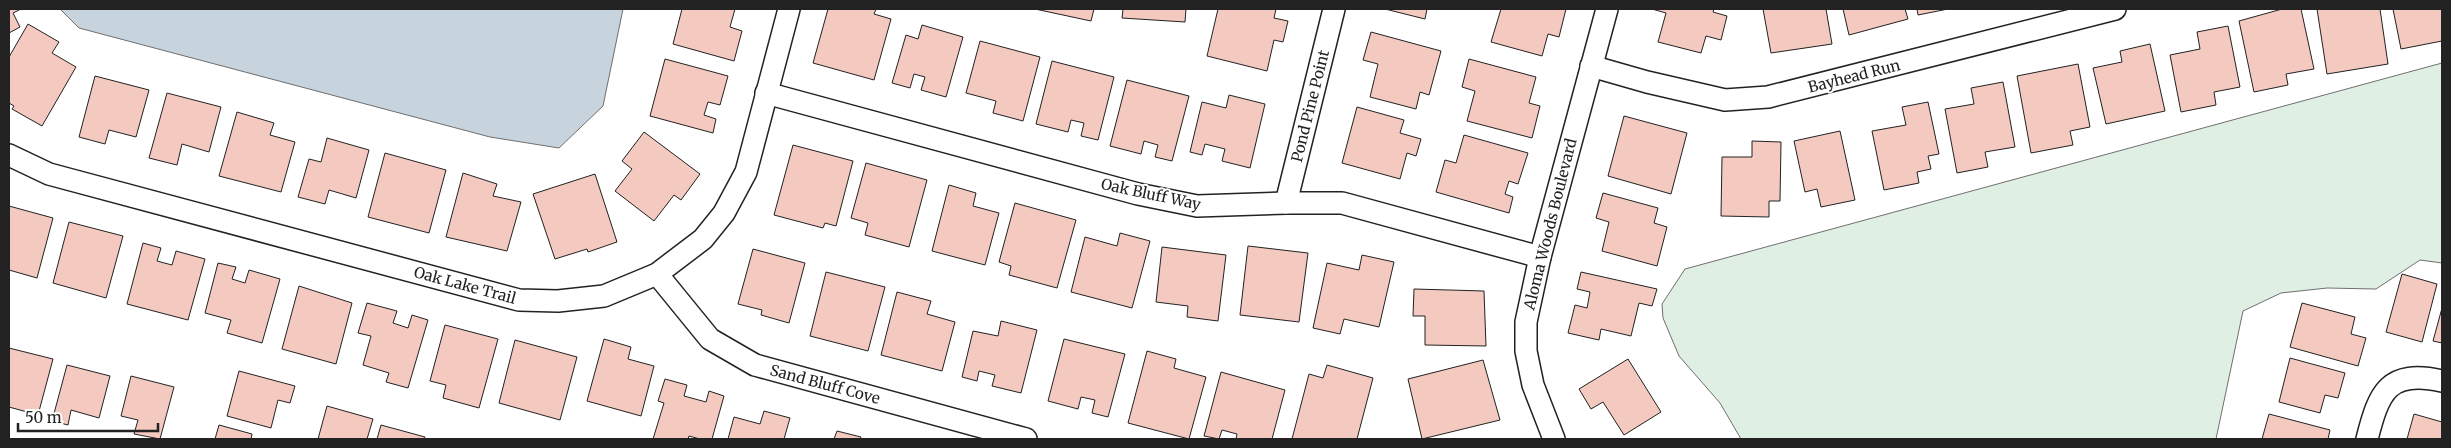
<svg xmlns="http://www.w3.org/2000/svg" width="2451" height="448" font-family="Merriweather,serif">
	<rect width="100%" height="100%" fill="#fff"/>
	<polygon fill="#e0efe3" stroke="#6f6f6f" points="2442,63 2442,263 2420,260 2376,289 2327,288 2281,293 2243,311 2216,439 1741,439 1720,403 1679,356 1663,318 1662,304 1685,269"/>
	<polygon fill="#c7d3dd" stroke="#6f6f6f" points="60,9 623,9 603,106 559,148 490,137 79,28"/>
	<g fill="#f3c9c0" stroke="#222">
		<polygon points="9,9 21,9 13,13 20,27 9,33"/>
		<polygon points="682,9 735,9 730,27 742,31 734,61 673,44"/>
		<polygon points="828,9 876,9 874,14 891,19 874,80 813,63"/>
		<polygon points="1035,9 1094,9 1091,21"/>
		<polygon points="1123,9 1186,9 1185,22 1122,18"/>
		<polygon points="1218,9 1276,9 1274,18 1288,21 1283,42 1274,40 1267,71 1207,56"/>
		<polygon points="1385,9 1427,9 1425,19"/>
		<polygon points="1501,9 1566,9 1559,37 1548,34 1542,56 1491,42"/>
		<polygon points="1652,9 1714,9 1713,12 1727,16 1721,40 1706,36 1701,53 1658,42 1666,13"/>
		<polygon points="1763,9 1826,9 1832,44 1771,53"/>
		<polygon points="1843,9 1905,9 1908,19 1849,35"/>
		<polygon points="1917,9 1948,9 1918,15"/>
		<polygon points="2282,9 2301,9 2314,69 2286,74 2288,85 2254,92 2239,21"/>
		<polygon points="2317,9 2380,9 2388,64 2327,74"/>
		<polygon points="2393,9 2442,9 2442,41 2401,49"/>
		<polygon points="28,24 59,42 52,53 76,67 42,126 12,109 14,106 9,103 9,57"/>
		<polygon points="922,25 963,37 946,97 921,90 925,77 914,74 910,88 892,83 906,35 918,39"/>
		<polygon points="2228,26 2240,87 2214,92 2216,105 2181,112 2170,55 2200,49 2197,32"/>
		<polygon points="1371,32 1441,51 1429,95 1420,92 1416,109 1370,97 1378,64 1363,60"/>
		<polygon points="980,41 1040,57 1023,121 993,113 996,101 966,93"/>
		<polygon points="2150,44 2165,111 2106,124 2093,68 2122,62 2120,51"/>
		<polygon points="665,59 728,76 720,105 708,102 704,115 716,119 713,133 650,116"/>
		<polygon points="1469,59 1536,77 1529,103 1540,106 1532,138 1467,121 1475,91 1462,87"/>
		<polygon points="1052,61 1114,77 1098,140 1081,136 1084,123 1071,120 1068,132 1036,124"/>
		<polygon points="2078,64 2090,127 2070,131 2073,145 2031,153 2017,76"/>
		<polygon points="95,76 149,90 136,137 109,130 105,144 79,137"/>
		<polygon points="1127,80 1189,96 1172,161 1155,157 1158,145 1144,141 1141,154 1110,146"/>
		<polygon points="2003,82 2015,147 1985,152 1988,167 1957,173 1945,109 1974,104 1971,88"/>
		<polygon points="167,93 221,107 209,152 182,144 177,165 149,158"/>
		<polygon points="1229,95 1265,104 1250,168 1222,161 1225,149 1205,144 1202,155 1190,152 1202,102 1226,108"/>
		<polygon points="1928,102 1939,154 1928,156 1931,169 1917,172 1919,183 1884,190 1872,131 1906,125 1902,107"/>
		<polygon points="1357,107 1404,120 1400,133 1421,139 1416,156 1407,153 1400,179 1342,163"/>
		<polygon points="237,112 274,123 270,135 295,142 281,192 219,176"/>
		<polygon points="1624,116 1687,133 1671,194 1608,176"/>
		<polygon points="1840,131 1855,200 1821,207 1817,189 1805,192 1794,141"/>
		<polygon points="644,132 700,174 681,200 674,195 654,221 615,191 632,169 622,161"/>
		<polygon points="1464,135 1528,153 1518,184 1509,181 1505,194 1513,197 1509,213 1436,192 1445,160 1456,163"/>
		<polygon points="327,138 369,150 356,198 329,190 325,204 298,197 309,159 321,162"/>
		<polygon points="1752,141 1781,142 1780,201 1769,201 1769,217 1721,216 1722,157 1752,157"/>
		<polygon points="793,145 853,161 836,226 825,223 823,228 774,215"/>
		<polygon points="385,153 446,170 429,233 368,217"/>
		<polygon points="866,163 927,180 909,247 865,235 868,223 851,218"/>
		<polygon points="463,173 497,184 493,196 521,202 507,251 446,237"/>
		<polygon points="595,174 617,242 588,252 587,249 555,259 533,194"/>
		<polygon points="949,185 976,193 973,206 999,213 985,265 932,251"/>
		<polygon points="1603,193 1658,208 1654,223 1667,227 1657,266 1602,251 1609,222 1596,218"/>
		<polygon points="1015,203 1076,220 1057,288 1009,275 1011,266 999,262"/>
		<polygon points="9,206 53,218 37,278 9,270"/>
		<polygon points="69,222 123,236 106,298 53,283"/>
		<polygon points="1120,233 1150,241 1132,308 1071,292 1085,237 1117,246"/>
		<polygon points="143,243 161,248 157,261 172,265 176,251 205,259 188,320 127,304"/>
		<polygon points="1248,246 1308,253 1299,322 1240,315"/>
		<polygon points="1162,247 1226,255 1218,321 1187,317 1188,306 1156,302"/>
		<polygon points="753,249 805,263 789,323 761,315 762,310 738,304"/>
		<polygon points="1362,255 1394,262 1379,327 1344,319 1340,334 1313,328 1327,263 1359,270"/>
		<polygon points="218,263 236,267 232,279 245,283 249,270 280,279 262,343 227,333 231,320 205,313"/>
		<polygon points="826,272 885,287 868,351 810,336"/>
		<polygon points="1581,272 1657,289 1652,306 1639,303 1631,336 1601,329 1599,340 1568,333 1575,305 1587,308 1590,292 1577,289"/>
		<polygon points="2402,274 2437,284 2422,342 2386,332"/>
		<polygon points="299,286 352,303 336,364 282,349"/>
		<polygon points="1414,289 1484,291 1486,346 1425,345 1425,316 1413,316"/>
		<polygon points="897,292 931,301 927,314 955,322 942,371 881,355"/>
		<polygon points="367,303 397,311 393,323 408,328 412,315 428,320 408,388 386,382 389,373 363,365 371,336 358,333"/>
		<polygon points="2302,303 2355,317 2351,334 2366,338 2358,366 2290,347"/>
		<polygon points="2442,308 2442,343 2433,341"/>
		<polygon points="1001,321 1037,330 1021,393 992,386 995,375 979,371 977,381 962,377 973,331 998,336"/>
		<polygon points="445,325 498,339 479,408 443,398 446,385 430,381"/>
		<polygon points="604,339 631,347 628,359 654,366 641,416 587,401"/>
		<polygon points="1064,339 1125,354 1108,417 1092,413 1095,400 1081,397 1078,409 1048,401"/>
		<polygon points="515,340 577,357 560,420 499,403"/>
		<polygon points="9,348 53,359 38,415 9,407"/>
		<polygon points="1147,351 1176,359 1174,368 1206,377 1189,439 1128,423"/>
		<polygon points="2290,358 2345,373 2338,398 2325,395 2320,413 2279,402"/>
		<polygon points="1628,359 1661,412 1624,435 1603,402 1591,409 1579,389"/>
		<polygon points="1483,360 1500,420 1422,439 1408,379"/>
		<polygon points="67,365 110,376 99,418 71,410 68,425 52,421"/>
		<polygon points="1327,365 1373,378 1357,439 1292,439 1309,374 1323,378"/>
		<polygon points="239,371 295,386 290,403 278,400 271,428 227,416"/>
		<polygon points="1221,372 1285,390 1272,439 1236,439 1237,434 1222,430 1219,439 1204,436"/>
		<polygon points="131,376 174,387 160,439 134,434 138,420 121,416"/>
		<polygon points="665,379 687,385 684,396 706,402 709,391 724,396 712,439 700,439 689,436 688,439 653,439 664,403 658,401"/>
		<polygon points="327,406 373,419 367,439 318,439"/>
		<polygon points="764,411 790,418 784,439 728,439 734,417 760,424"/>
		<polygon points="2269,414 2330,430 2328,439 2262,439"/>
		<polygon points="2414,414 2442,422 2442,439 2407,439"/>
		<polygon points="219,425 252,434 251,439 215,439"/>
		<polygon points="381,425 425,437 424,439 377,439"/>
		<polygon points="837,431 861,437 860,439 834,439"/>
	</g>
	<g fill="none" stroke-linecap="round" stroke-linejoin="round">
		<defs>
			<g id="minor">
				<polyline points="1591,66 1647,82 1725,100 1768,97 2115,9"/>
				<polyline points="766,93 1138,194 1197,206 1286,203 1342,203 1540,257"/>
				<polyline points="9,155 49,174 519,300 558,301 604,296 657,274 703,239 724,213 746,172 789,9"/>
				<polyline points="1286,203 1334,9"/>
				<polyline points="657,274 710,339 755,365 1026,439"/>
				<polyline points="1554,439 1533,385 1526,351 1526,322 1540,257 1607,9"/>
				<path d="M2367,439C2379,392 2388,369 2442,381"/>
			</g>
		</defs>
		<use href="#minor" stroke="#222" stroke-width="24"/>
		<use href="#minor" stroke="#fff" stroke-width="21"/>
	</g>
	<g text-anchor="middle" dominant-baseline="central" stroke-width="4" stroke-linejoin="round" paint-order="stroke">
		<g font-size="15" fill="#222" stroke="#fff">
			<text transform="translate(1854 76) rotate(-14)">Bayhead Run</text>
			<text transform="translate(1310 106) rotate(-76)">Pond Pine Point</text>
			<text transform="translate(1151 194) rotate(12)">Oak Bluff Way</text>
			<text transform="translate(1550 224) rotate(-76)">Aloma Woods Boulevard</text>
			<text transform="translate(465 285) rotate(15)">Oak Lake Trail</text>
			<text transform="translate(825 384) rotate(15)">Sand Bluff Cove</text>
		</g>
	</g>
	<rect width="2451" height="448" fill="none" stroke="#222222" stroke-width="20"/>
	<path d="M18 423v8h140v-8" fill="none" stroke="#222222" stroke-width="2.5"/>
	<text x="25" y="423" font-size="15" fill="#222222" stroke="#ffffff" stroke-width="4" paint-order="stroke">50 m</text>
</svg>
